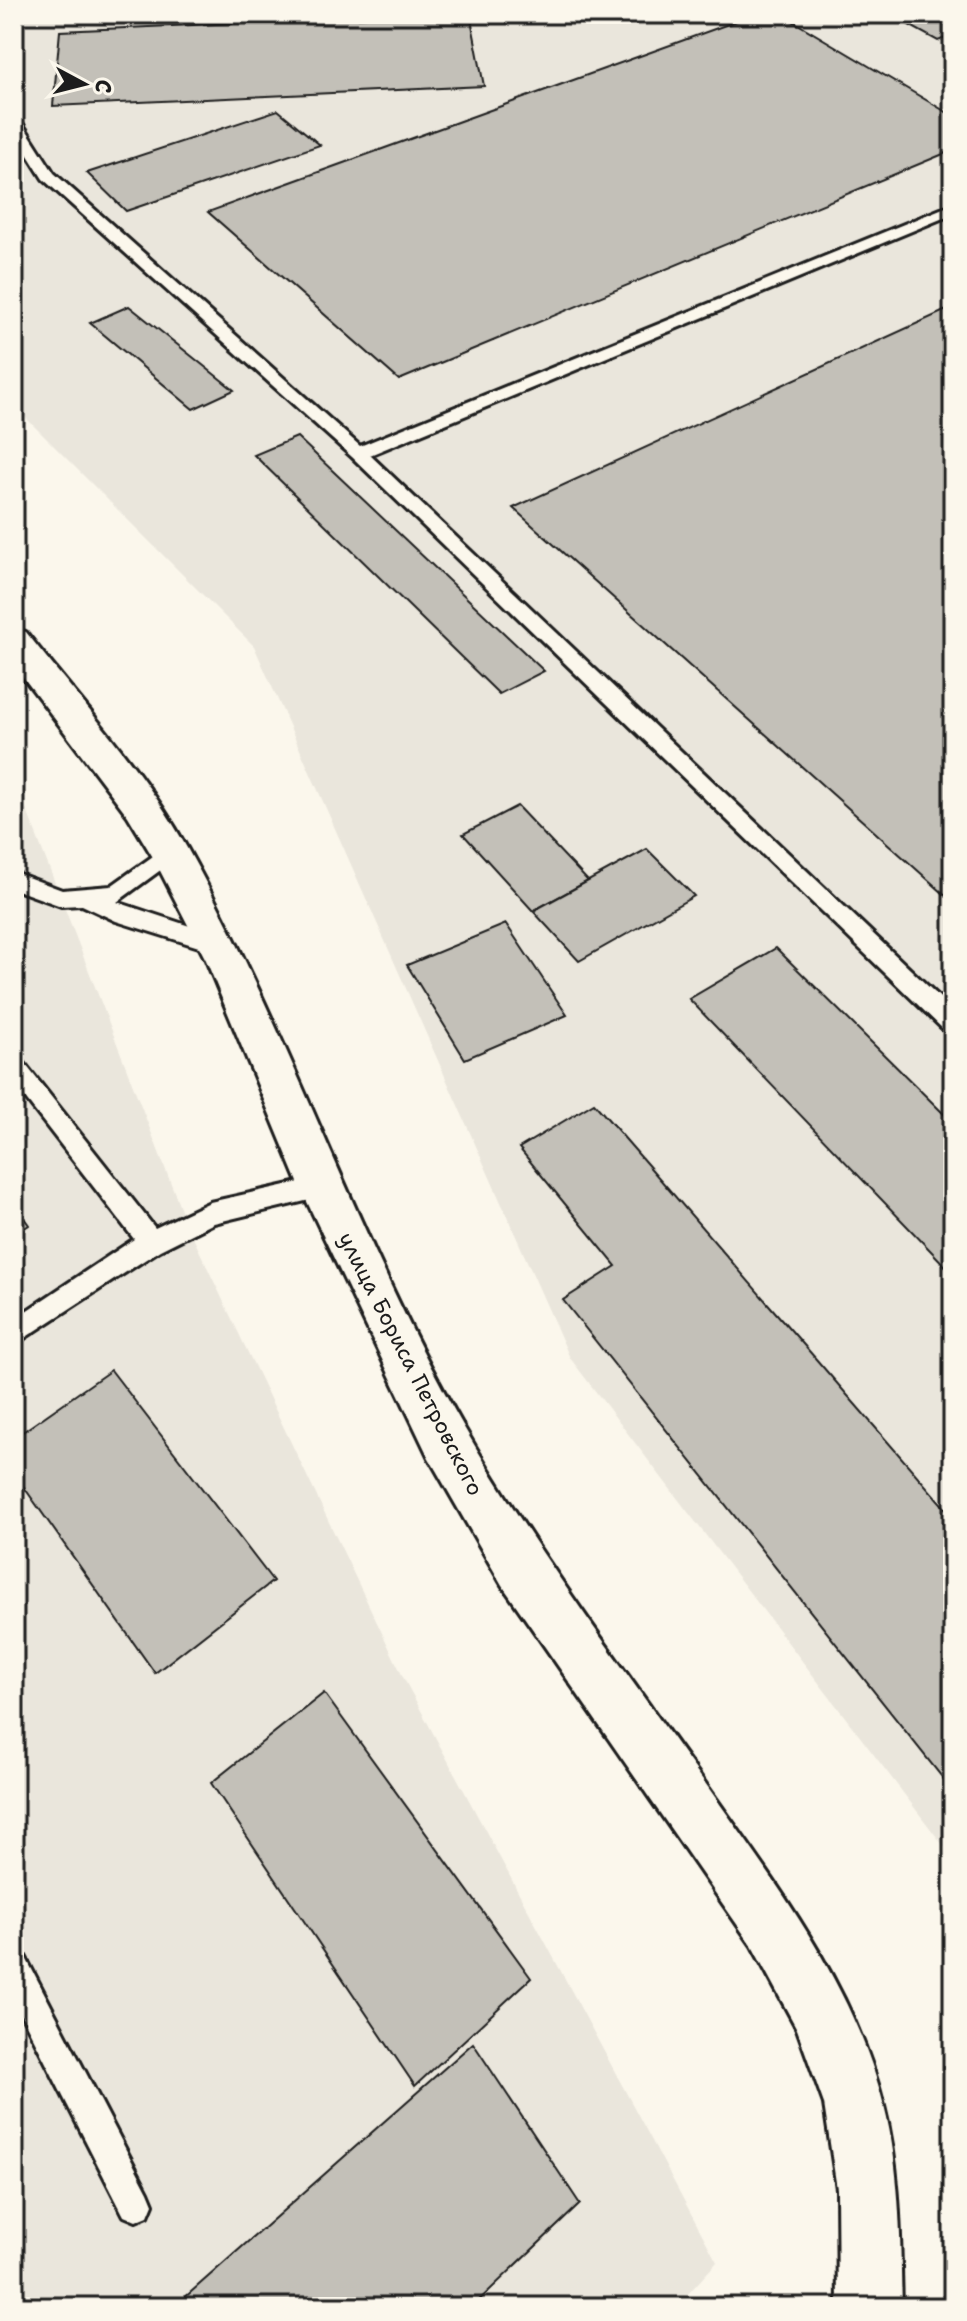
<svg xmlns="http://www.w3.org/2000/svg" width="967" height="2321" font-family="'Shantell Sans',sans-serif">
	<rect width="100%" height="100%" fill="#fbf7ec"/>
	<filter id="ink" filterUnits="userSpaceOnUse"><feTurbulence type="fractalNoise" baseFrequency=".0125" numOctaves="2"/><feDisplacementMap in="SourceGraphic" scale="16" xChannelSelector="R" yChannelSelector="G"/><feConvolveMatrix kernelMatrix="1 2 1 2 8 2 1 2 1" color-interpolation-filters="sRGB"/></filter>
	<g filter="url(#ink)">
		<g fill="#eae6dc">
			<polygon points="953,14 953,1858 570,1358 254,646 14,406 14,15"/>
			<polygon points="14,777 187,1225 404,1679 717,2262 676,2307 14,2307"/>
		</g>
		<g fill="#c3c0b8" stroke="#1c1c1c" stroke-width="2">
			<polygon points="435,14 470,14 484,86 53,106 60,31"/>
			<polygon points="756,14 781,14 953,116 953,150 399,380 208,212"/>
			<polygon points="889,14 953,14 953,35 938,41"/>
			<polygon points="278,110 320,145 126,211 87,173"/>
			<polygon points="129,306 234,390 193,409 90,323"/>
			<polygon points="953,307 953,902 513,508"/>
			<polygon points="297,437 544,671 499,694 254,455"/>
			<polygon points="517,806 588,881 533,911 463,834"/>
			<polygon points="647,849 694,896 579,961 533,911"/>
			<polygon points="506,924 567,1015 465,1059 407,965"/>
			<polygon points="776,948 953,1123 953,1274 689,999"/>
			<polygon points="594,1103 953,1517 953,1791 563,1300 616,1266 519,1148"/>
			<polygon points="14,1204 29,1225 14,1235"/>
			<polygon points="111,1370 273,1581 155,1673 14,1473 14,1438"/>
			<polygon points="324,1693 531,1978 415,2086 211,1783"/>
			<polygon points="473,2043 580,2204 472,2307 174,2307"/>
		</g>
		<g fill="none" stroke-linecap="round" stroke-linejoin="round">
			<defs>
				<g id="lane">
					<polygon points="14,117 19,118 54,173 360,446 953,204 953,214 370,455 953,1010 953,1033 945,1031 352,457 43,179 14,133"/>
					<polygon points="170,844 181,852 177,858 117,902 226,938 229,944 226,950 218,953 116,921 82,905 61,906 14,889 14,872 62,890 111,886"/>
					<polygon points="14,1057 22,1060 155,1228 210,1202 322,1177 331,1180 334,1187 331,1194 322,1197 214,1223 160,1250 14,1345 14,1319 134,1239 14,1084"/>
					<polygon points="14,1951 25,1956 148,2192 153,2204 148,2216 136,2221 124,2216 14,2000"/>
				</g>
				<path id="secondary" d="M14,628L26,632C81,702 144,770 187,848C292,1036 358,1243 465,1429C536,1552 621,1665 703,1780C774,1881 854,1984 884,2106C901,2172 900,2240 902,2307H838L837,2189L824,2104L797,2029L752,1946L502,1585L429,1458L300,1187L206,960L154,859L128,816L14,665Z"/>
			</defs>
			<use href="#lane" stroke="#1c1c1c" stroke-width="6"/>
			<use href="#secondary" stroke="#1c1c1c" stroke-width="6"/>
			<use href="#lane" fill="#fbf7ec" fill-rule="evenodd"/>
			<use href="#secondary" fill="#fbf7ec" fill-rule="evenodd"/>
		</g>
	</g>
	<g text-anchor="middle" dominant-baseline="central" stroke-width="8" stroke-linejoin="round" paint-order="stroke">
		<g font-size="22" fill="#1c1c1c" stroke="#fbf7ec">
			<text transform="translate(411 1364) rotate(63)">улица Бориса Петровского</text>
		</g>
	</g>
	<rect width="967" height="2321" fill="none" stroke="#fbf7ec" stroke-width="48"/>
	<rect x="24" y="24" width="919" height="2273" fill="none" stroke="#1c1c1c" stroke-width="3" filter="url(#ink)"/>
	<g transform="translate(84 84) rotate(97)" stroke="#fbf7ec" stroke-width="6" paint-order="stroke">
	<path d="M0-6L14 30L0 20L-14 30Z" fill="#1c1c1c"/>
	<text y="-12" font-size="22" font-weight="bold" text-anchor="middle" fill="#1c1c1c">С</text>
	</g>
</svg>
